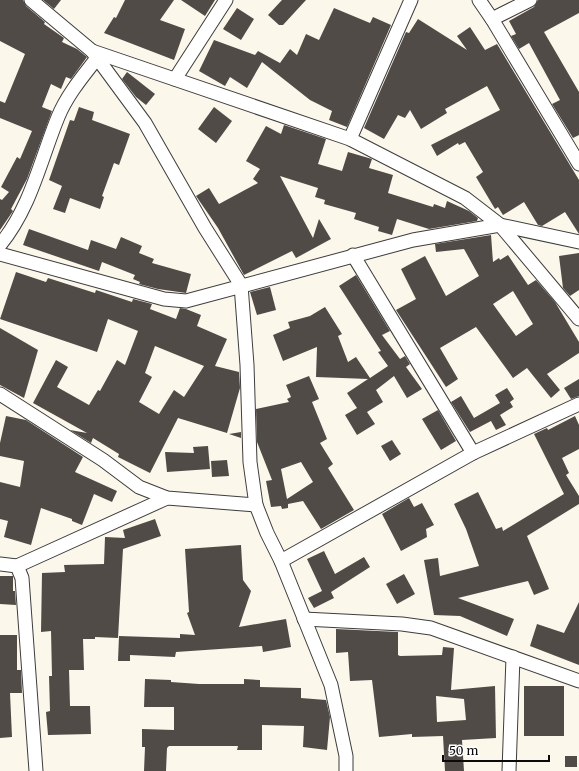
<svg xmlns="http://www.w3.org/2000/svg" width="579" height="771" font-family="Merriweather,serif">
	<rect width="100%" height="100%" fill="#fcf7eb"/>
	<g fill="#514b48" fill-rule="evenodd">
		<polygon points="0,0 23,0 26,6 45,22 44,24 64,38 62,42 77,49 87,57 71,79 66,77 61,89 51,84 42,107 52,111 27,179 11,209 13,211 0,230 0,199 2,200 9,192 1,187 17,157 20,159 32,131 0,118 0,101 5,103 25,54 0,41"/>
		<polygon points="43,0 61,0 54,9"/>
		<polygon points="125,0 174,0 160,20 185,29 174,60 104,33 114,17 116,18"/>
		<polygon points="181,0 215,0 205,16"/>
		<polygon points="282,0 306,0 283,25 279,25 268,15"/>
		<polygon points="538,0 579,0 579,13 544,32 579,92 579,135 573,138 552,104 560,100 529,43 519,49 511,36 516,34 509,21 534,7"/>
		<polygon points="237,8 254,19 241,40 223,29"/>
		<polygon points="334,8 370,23 373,17 391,25 347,127 329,120 332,111 310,100 262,62 247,88 230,77 225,86 199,71 214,40 255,55 258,51 280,63 290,49 297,55 306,34 319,40"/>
		<polygon points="418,19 467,50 457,36 470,27 485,50 497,44 579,180 579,234 565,212 542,226 538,225 524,202 503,215 498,207 495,209 476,177 483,172 465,142 459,145 458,143 437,156 431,145 500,110 487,86 445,109 447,113 421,129 410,110 405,118 398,115 384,139 364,128 406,32 409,33"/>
		<polygon points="127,72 155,94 146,105 136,97 122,79"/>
		<polygon points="79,107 94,112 92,120 130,134 119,165 114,163 102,196 104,197 100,209 70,198 65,213 53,209 62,186 49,180 70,120 74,121"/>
		<polygon points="214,107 232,121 216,143 198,129"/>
		<polygon points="284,125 326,139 318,164 342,171 348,152 372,159 369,168 393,175 388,193 433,207 434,204 445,208 447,201 469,211 478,218 477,221 429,229 397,219 392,235 378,231 379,227 354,219 356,213 324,204 325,200 315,197 318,188 280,176 313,238 319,219 331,239 296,258 292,251 244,275 218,228 196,196 209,188 219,204 258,183 253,179 260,169 246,161 266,126 281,134"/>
		<polygon points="29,229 88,250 91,240 116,249 121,237 142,246 139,253 154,259 152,263 191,274 186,293 158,289 139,284 140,282 133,279 135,275 102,262 99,271 23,245"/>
		<path d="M491,235L493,262L499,258L500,260L508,255L528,285L536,280L555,302L579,342V353L547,374L560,390L551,398L527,368L513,378L476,327L440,348L458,379L446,387L396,310L416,299L401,269L425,256L446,296L479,276L464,249L436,252L435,244ZM513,291L533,324L516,336L493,304Z"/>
		<polygon points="579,253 579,290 570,296 563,288 559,256"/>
		<path d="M16,272L46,282L48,278L95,293L96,290L132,302L133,299L152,304L150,309L176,319L180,308L186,309L201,315L197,326L227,339L215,366L239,372L240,388L227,433L178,418L150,473L118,457L119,454L93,438L91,443L70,430L87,433L33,403L56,360L68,367L57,387L89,405L98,390L100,391L117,360L125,365L138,331L108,319L97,352L0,319ZM155,346L204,366L184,397L174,390L159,414L139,402L152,377L145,373Z"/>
		<polygon points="356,275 390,331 382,335 400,359 405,356 410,364 406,367 422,389 407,398 394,376 376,390 383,402 367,412 375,424 357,435 345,415 357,408 347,393 368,379 316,377 317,347 283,361 273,335 290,328 288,322 310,316 325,307 342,334 338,336 348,362 356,357 370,378 388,366 378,352 381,351 339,286"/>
		<polygon points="270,287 276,310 257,315 250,292"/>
		<polygon points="0,328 38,350 24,398 0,385"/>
		<path d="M309,376L319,399L312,402L327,439L320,443L333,464L328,468L354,510L321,529L303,501L288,504V508L282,509L281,506L271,507L266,481L272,480L257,442L256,409L289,402L287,399L291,397L286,385ZM301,462L313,482L287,499L281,469Z"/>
		<polygon points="579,379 579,396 571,399 564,388"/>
		<polygon points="507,388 514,399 510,402 513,407 500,415 506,425 496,430 491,421 470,432 451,402 461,396 474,418 500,403 495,395"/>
		<polygon points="438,410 456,441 441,450 422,419"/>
		<polygon points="6,416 26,420 83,457 75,472 117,491 112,502 94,494 82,525 72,521 72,519 41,508 31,545 4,537 8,521 0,519 0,482 20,487 24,461 0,456 0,443"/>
		<polygon points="575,416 579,425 579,449 562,458 569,473 566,475 579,496 579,504 527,536 549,589 534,595 528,581 458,598 514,619 507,636 460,616 434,615 424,560 438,558 440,576 479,566 466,529 454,504 478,492 496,529 502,527 503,531 564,494 534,434 547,428 548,430"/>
		<polygon points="241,432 241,438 229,434"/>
		<polygon points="392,440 401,454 390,461 381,446"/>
		<polygon points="208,446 210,469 167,472 165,452 194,453 193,447"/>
		<polygon points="227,460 229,476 212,477 211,461"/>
		<polygon points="409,498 414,507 422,503 434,525 426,529 427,537 401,551 382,514"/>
		<polygon points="155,519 161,536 123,549 118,638 95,637 95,639 83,639 84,670 69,670 70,706 90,706 91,734 48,735 46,712 50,711 49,676 52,676 51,631 41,632 42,573 65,572 64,565 104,564 105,537 125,538 123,530"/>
		<polygon points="241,545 243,580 251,591 239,627 286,619 291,647 263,652 262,646 176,652 175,657 130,655 130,661 118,661 119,636 180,638 180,634 195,635 187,613 189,612 185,549"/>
		<polygon points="324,551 335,574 364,557 370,567 331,592 334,598 314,608 308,598 322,591 307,559"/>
		<polygon points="404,574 415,594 397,604 386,584"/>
		<polygon points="0,576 13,576 13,591 15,591 16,605 0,604"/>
		<polygon points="579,602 579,665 530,646 537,624 564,633"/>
		<path d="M336,629L398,632V655L400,656L442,655L443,647L454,648L451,690L495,686L496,738L462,740L464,771H445L443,736L412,737V734L379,737L372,680L350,681L348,652L336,653ZM436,696L464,699L466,720L437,722Z"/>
		<polygon points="0,635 17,635 17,670 21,670 22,693 10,693 12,737 0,738"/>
		<polygon points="145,679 171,680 171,682 199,684 244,684 244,679 260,680 260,687 301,688 301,698 326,700 330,717 327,750 303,747 304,726 262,725 262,750 237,750 238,746 169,746 167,748 166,771 144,771 145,747 142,747 142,729 174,730 174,707 144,707"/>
		<rect x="524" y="686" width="40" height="50"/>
		<rect x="565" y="756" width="12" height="11"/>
	</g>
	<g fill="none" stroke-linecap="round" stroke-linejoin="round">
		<defs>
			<g id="street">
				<polyline points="31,0 92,51 145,123 205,228 241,285 247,365 250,462 256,505 267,533 281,561 331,685 346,756 346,771"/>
				<polyline points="479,0 492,19 579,164"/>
				<polyline points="492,19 530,0"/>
				<polyline points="92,51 350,139 465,198 500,225 579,319"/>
				<polyline points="175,79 226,0"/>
				<polyline points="350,139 411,0"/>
				<path d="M0,245C31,207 40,161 58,117C67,95 83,76 97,58"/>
				<polyline points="0,254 164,299 186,301 413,240 500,225 579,242"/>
				<polyline points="353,255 473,453"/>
				<polyline points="0,394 103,460 139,487 167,498 256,505"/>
				<polyline points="281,561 473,453 579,404"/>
				<polyline points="0,564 17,566 167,498"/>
				<polyline points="17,566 22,578 36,771"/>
				<polyline points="304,619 402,624 431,628 579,681"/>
				<polyline points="509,771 513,657"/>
			</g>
		</defs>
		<use href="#street" stroke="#3d3d3d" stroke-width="15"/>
		<use href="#street" stroke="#fff" stroke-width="13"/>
	</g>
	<path d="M443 755v6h106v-6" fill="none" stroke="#0a0a0a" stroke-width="2"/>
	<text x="449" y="755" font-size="12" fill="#0a0a0a" stroke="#ffffff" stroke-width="3" paint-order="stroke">50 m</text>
</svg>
